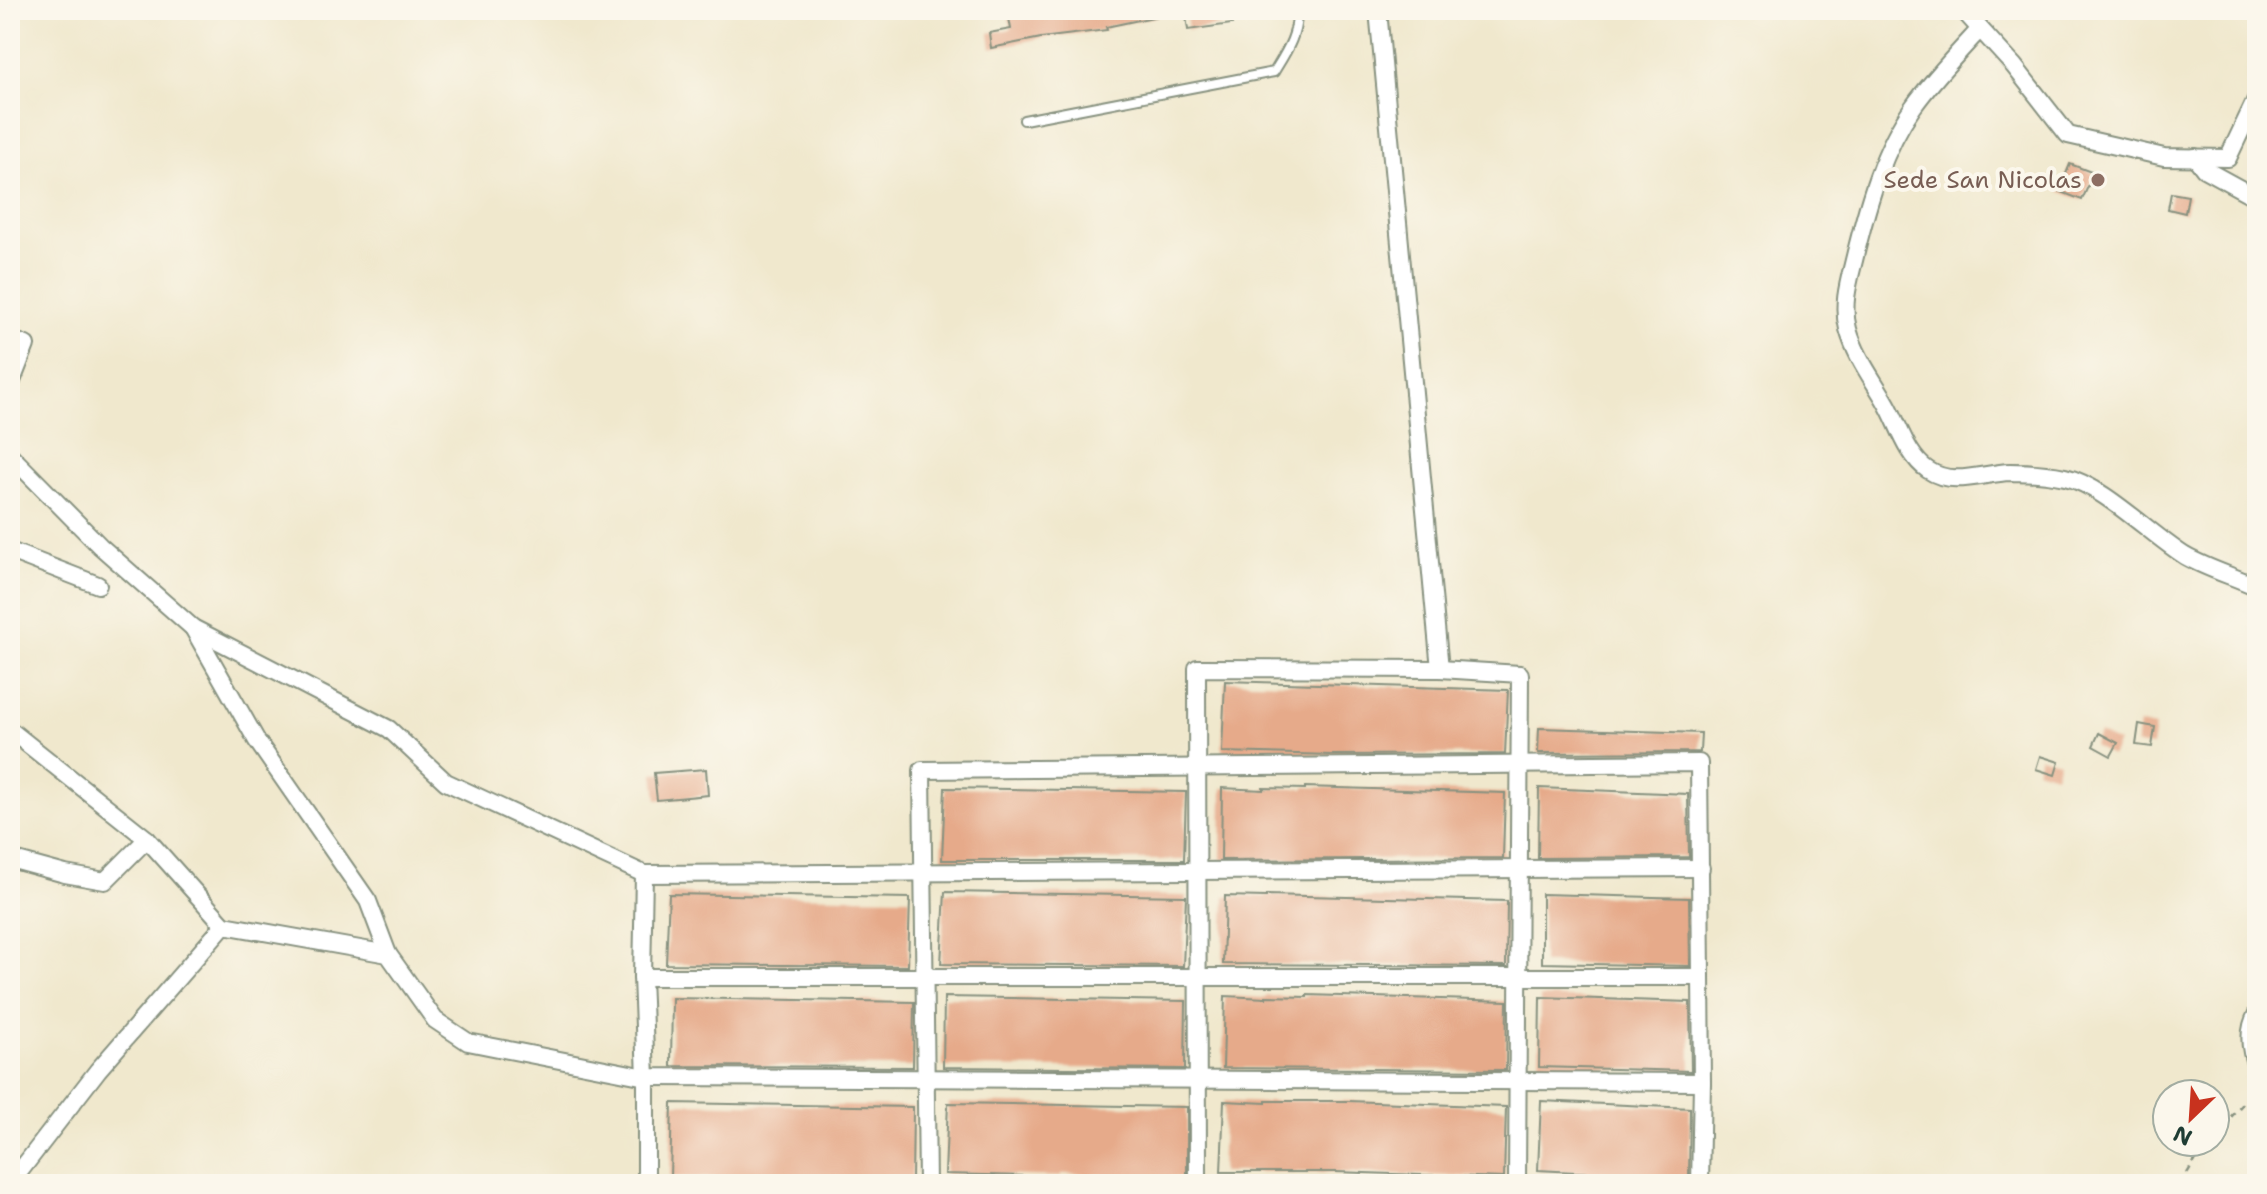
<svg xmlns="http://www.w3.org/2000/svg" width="2267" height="1194" font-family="'Shantell Sans',sans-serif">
	<rect width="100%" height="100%" fill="#fbf7ec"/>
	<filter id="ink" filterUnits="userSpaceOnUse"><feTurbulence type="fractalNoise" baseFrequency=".0125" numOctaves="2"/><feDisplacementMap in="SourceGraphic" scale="16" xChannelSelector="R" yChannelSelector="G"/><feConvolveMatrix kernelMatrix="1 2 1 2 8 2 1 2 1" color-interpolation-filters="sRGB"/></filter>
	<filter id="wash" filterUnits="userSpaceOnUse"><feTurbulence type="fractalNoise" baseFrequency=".006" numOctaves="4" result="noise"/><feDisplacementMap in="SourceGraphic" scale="32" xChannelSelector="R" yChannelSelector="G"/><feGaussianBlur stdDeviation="1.8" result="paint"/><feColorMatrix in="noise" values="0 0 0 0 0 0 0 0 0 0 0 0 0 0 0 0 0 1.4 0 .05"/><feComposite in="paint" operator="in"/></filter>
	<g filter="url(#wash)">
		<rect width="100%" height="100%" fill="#f0e8cd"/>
		<g id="blocks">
			<g fill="#e6aa8a">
				<polygon points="1053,10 1075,10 1076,17 1122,10 1157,10 1158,16 1106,27 1107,30 1041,38 991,48 989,33 1011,29 1009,18"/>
				<polygon points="1185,10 1230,10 1232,24 1188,30"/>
				<polygon points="2070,164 2094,173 2082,200 2059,191"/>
				<polygon points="2171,193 2188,196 2185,213 2168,209"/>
				<polygon points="1225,681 1508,690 1505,754 1332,755 1222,752"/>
				<polygon points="2139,724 2155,727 2152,747 2136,745"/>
				<polygon points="1539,728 1701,733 1700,752 1538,753"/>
				<polygon points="2099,733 2118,743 2111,756 2093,746"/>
				<polygon points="2040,756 2059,762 2055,775 2036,769"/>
				<polygon points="706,769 708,795 657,800 654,773"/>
				<polygon points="1305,787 1505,793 1503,858 1221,860 1222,788 1263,790 1263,788 1305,789"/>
				<polygon points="945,788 1186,792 1184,860 942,860"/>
				<polygon points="1539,788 1688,794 1689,857 1538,858"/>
				<polygon points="945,892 1186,896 1183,966 941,964"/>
				<polygon points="669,894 910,898 908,966 666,964"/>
				<polygon points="1542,894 1689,898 1690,966 1542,963"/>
				<polygon points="1266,895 1507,901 1506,966 1223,964 1225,896 1266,897"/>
				<polygon points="1307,995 1507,1001 1506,1070 1223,1068 1225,996 1266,998 1266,996 1307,997"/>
				<polygon points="944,997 1186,1001 1185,1069 943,1067"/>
				<polygon points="1540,997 1690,1002 1691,1071 1539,1067"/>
				<polygon points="672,998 914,1002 913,1067 671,1066"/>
				<polygon points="1224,1101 1266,1103 1266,1101 1348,1101 1506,1107 1504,1178 1336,1172 1221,1172"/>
				<polygon points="1541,1101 1690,1108 1689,1178 1538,1170"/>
				<polygon points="672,1103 913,1107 912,1181 670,1177"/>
				<polygon points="948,1103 1187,1107 1187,1178 1061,1174 1061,1177 945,1174"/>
			</g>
		</g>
	</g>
	<g filter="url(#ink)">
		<use href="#blocks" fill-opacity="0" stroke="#889280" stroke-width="2"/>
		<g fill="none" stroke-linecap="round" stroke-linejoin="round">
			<defs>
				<path id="lane" d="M1024,120L1274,72C1285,54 1300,32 1296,10"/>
				<g id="street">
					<polyline points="1378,10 1440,669"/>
					<polyline points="1963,10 2014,66 2068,135 2164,157 2228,158 2257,97"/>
					<path d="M1980,29C1957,54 1933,79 1913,107C1883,149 1868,203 1856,252C1850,278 1841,303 1848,329C1856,358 1873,379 1887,404C1899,425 1907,456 1928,470C1953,487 1983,473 2010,472C2028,472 2047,473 2065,477C2102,485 2150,534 2185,556C2208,569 2233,576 2257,587"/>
					<polyline points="2195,157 2204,169 2257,198"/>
					<polyline points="10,339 26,345 10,386"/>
					<polyline points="10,455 100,546 193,628 389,729 446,782 644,874 1701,868"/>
					<polyline points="10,551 98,585"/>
					<polyline points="193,628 257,741 368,901 388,954"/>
					<polyline points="10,730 147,839 224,925"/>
					<polyline points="10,859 65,874 105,881 147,839"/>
					<polyline points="644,874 642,977 646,1077 646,1184"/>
					<polyline points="642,977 1701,977"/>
					<path d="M2257,1013C2247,1031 2249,1049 2257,1068"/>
					<polyline points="10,1184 98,1070 224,925 388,954 435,1020 468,1042 646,1077 1702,1082"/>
					<polyline points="927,1184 922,770 1699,763 1702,1082 1700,1184"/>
					<polyline points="1198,1184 1197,668 1440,669 1520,674 1517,1184"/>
				</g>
			</defs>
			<use href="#lane" stroke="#889280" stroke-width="12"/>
			<use href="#street" stroke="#889280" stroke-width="20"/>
			<g stroke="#889280" stroke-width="3" stroke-dasharray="6 6" stroke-linecap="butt">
				<polyline points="2215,1135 2257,1087"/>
				<polyline points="2181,1184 2199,1154 2209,1142"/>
			</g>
			<use href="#lane" stroke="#fff" stroke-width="8"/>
			<use href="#street" stroke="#fff" stroke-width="16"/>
		</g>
	</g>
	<circle fill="#8d6e63" stroke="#fbf7ec" stroke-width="3" cx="2098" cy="180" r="8"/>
	<g text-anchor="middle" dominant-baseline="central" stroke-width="8" stroke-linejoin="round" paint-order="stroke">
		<g font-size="24" fill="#785e54" stroke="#fbf7ec" text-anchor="end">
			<text x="2082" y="180">Sede San Nicolas</text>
		</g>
	</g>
	<rect width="2267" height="1194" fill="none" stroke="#fbf7ec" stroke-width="40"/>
	<g transform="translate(2191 1118) rotate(205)"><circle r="38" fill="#fbf7ec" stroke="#a3ada2" stroke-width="2"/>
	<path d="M0-6L14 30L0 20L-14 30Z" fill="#c8321e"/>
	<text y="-12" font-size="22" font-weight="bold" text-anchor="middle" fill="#1f3d34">N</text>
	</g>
</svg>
